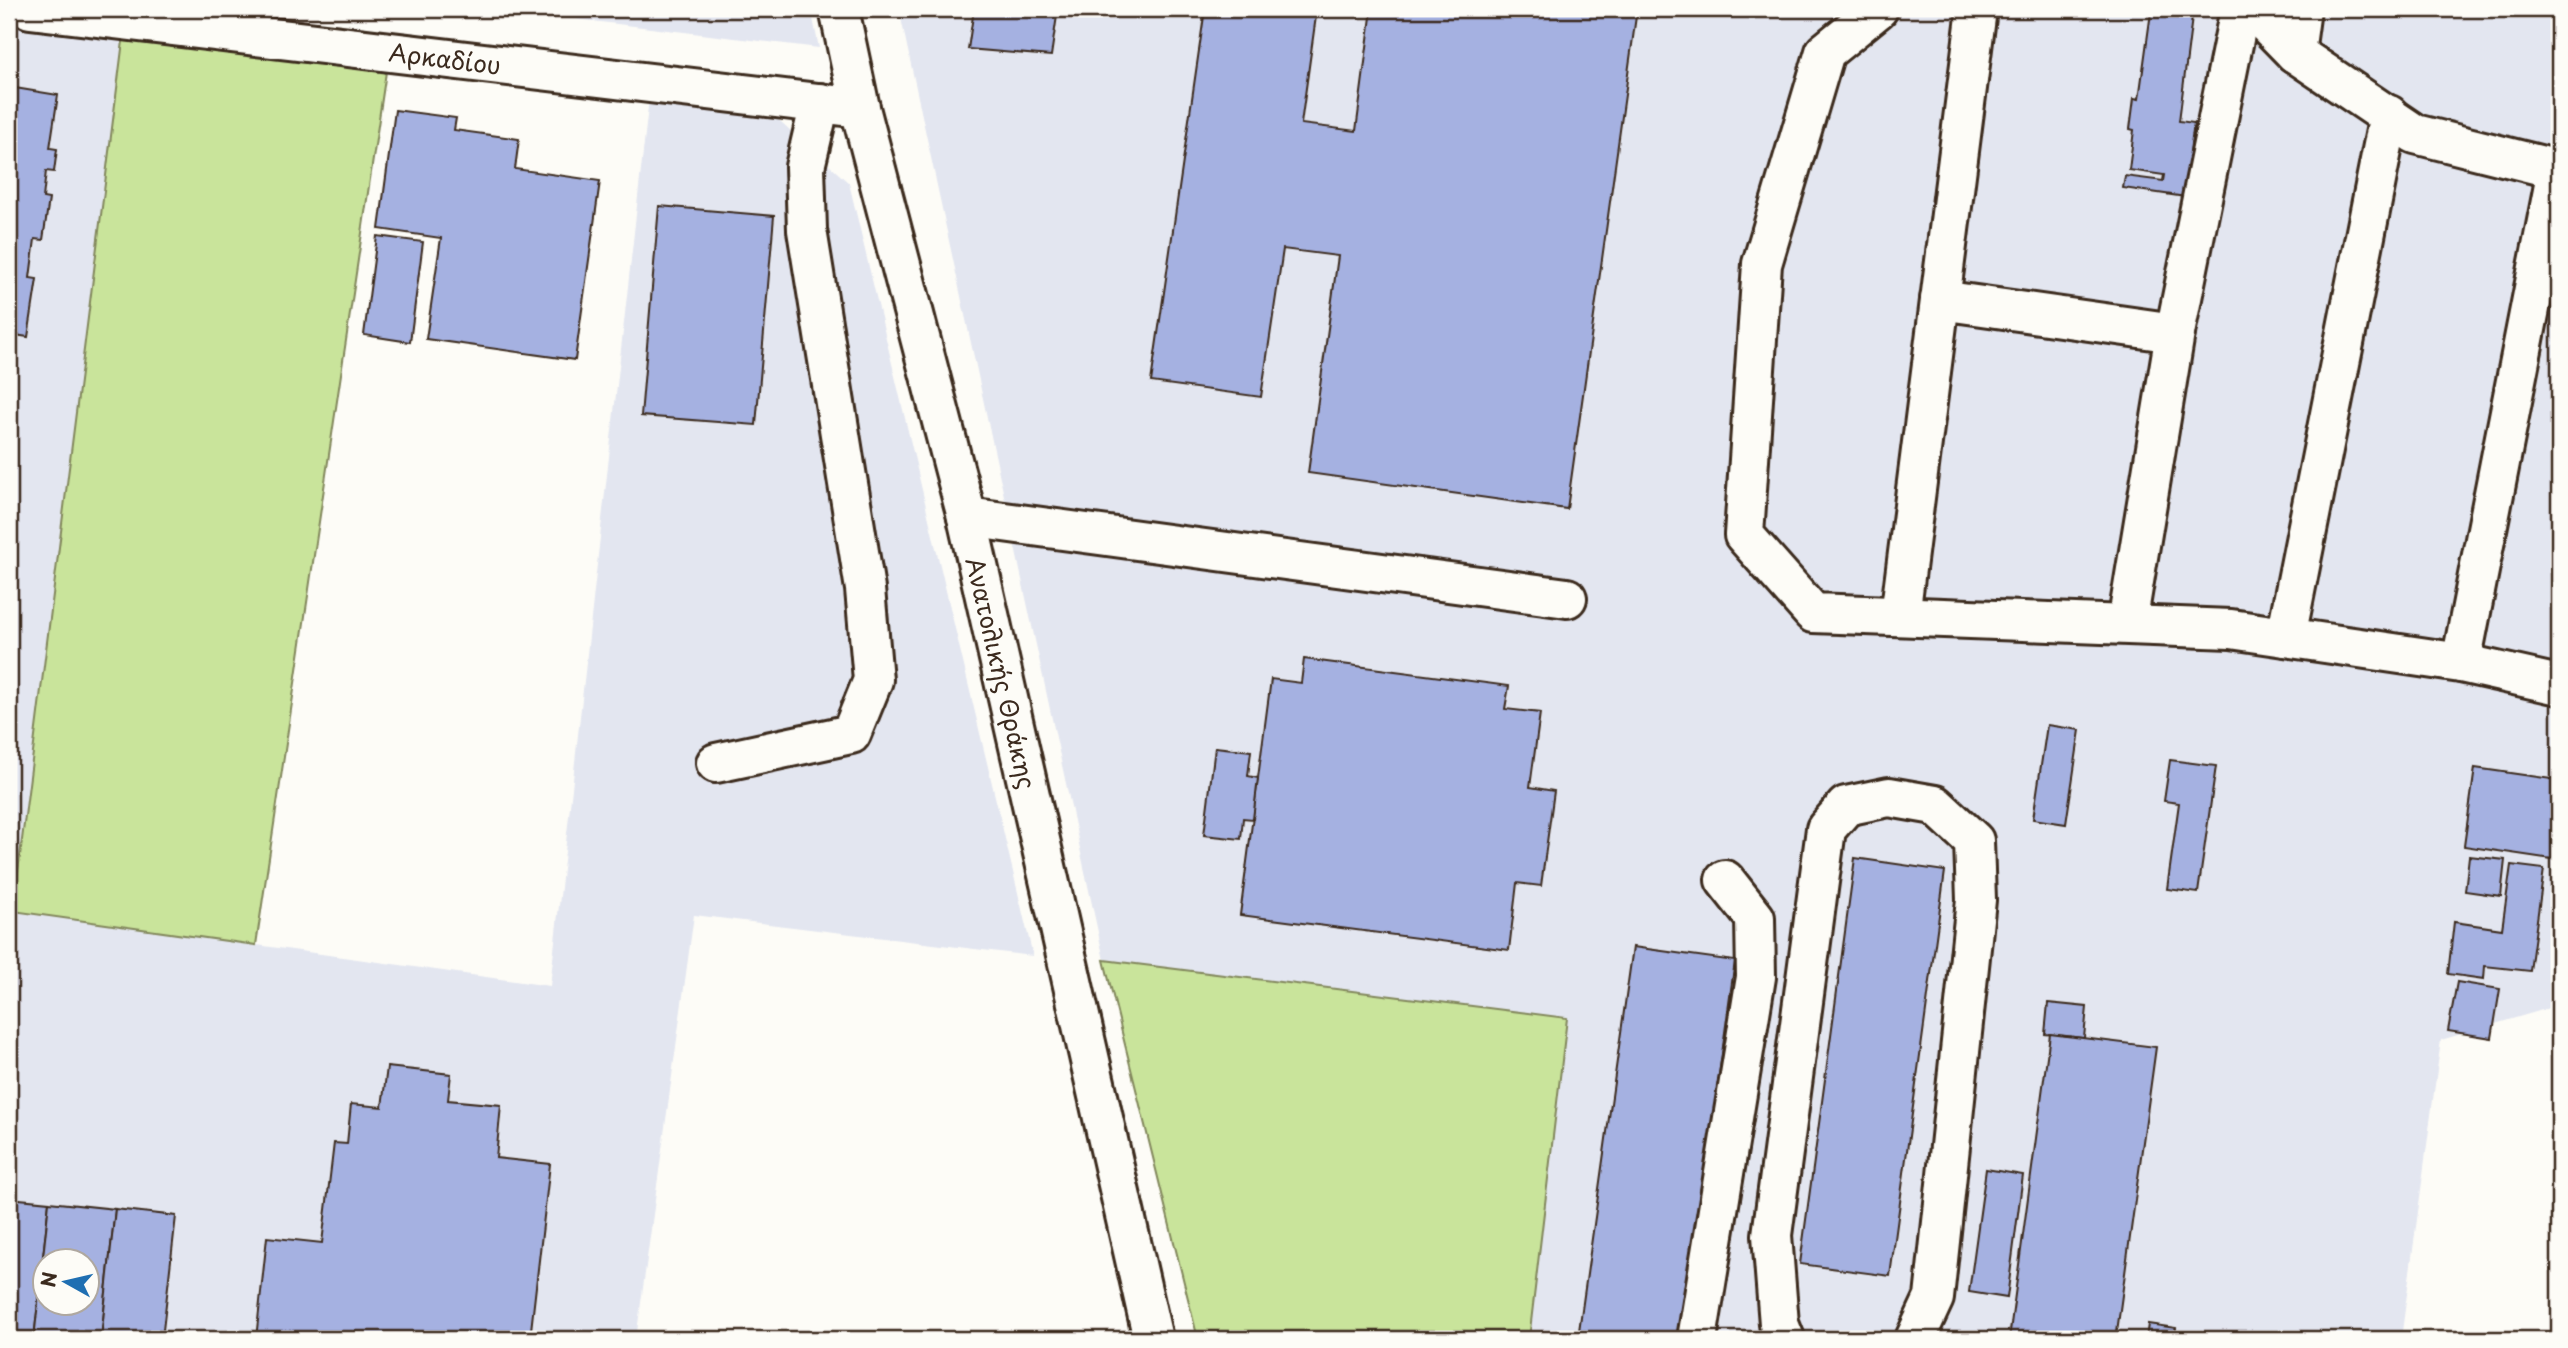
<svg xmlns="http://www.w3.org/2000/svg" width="2568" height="1348" font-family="'Playpen Sans',sans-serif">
	<rect width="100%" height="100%" fill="#fdfcf7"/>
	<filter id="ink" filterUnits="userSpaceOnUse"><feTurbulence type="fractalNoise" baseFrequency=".0143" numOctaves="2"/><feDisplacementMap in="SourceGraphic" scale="14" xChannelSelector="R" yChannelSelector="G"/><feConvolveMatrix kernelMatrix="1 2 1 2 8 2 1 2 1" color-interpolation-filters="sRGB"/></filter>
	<g filter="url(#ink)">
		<g fill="#e3e6f0" fill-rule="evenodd">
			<polygon points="491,9 811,9 819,48"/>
			<polygon points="899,9 2559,9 2559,1005 2441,1040 2401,1339 1529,1339 1566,1018 1104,960"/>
			<path d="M9,18L124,33L13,911L550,986L649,98L771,113L849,183L1033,956L694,915L636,1339H9ZM46,1260H88V1302H46Z"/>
		</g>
		<g fill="#c9e49b" stroke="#82875c" stroke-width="2">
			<polygon points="124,33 387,65 256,945 13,911"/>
			<polygon points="1104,960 1567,1018 1529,1339 1198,1339"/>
		</g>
		<g fill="#a5b1e1" stroke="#3b2a1e" stroke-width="2" fill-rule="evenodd">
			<polygon points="974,9 1058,9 1051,56 968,49"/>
			<polygon points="1205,9 1317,9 1301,124 1356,131 1372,9 1637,9 1567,509 1308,473 1338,256 1283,249 1261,397 1151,382"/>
			<polygon points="2151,12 2192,17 2179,121 2194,123 2190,151 2199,152 2193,198 2123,188 2125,176 2163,181 2164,175 2129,170 2134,130 2130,129 2134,98 2139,99"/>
			<polygon points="9,87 58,95 50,148 57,149 54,172 46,171 43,198 49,199 43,240 35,239 30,278 37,279 28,337 9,334"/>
			<polygon points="395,110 456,118 454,130 519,139 515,169 600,181 575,360 426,339 441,238 379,229"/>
			<polygon points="659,206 774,216 756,425 641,416"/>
			<polygon points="377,236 423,242 410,342 364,335"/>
			<polygon points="1304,659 1509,686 1505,709 1540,713 1530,787 1554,791 1541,886 1517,883 1509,950 1240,915 1271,679 1301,683"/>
			<polygon points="2047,725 2080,730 2066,824 2033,819"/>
			<polygon points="1215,747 1251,751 1248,776 1258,778 1253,819 1243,818 1241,839 1204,835"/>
			<polygon points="2170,760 2216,766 2198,893 2167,889 2179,803 2164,801"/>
			<polygon points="2475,768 2559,780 2559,860 2464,846"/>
			<polygon points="2469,856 2505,860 2501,896 2465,891"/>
			<polygon points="1855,858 1945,871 1890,1276 1800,1264"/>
			<polygon points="2511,865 2544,869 2530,971 2485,966 2484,979 2448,974 2454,922 2502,929"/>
			<polygon points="1633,947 1735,961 1682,1339 1578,1338"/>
			<polygon points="2457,982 2500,989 2492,1038 2448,1031"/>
			<polygon points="2048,1003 2087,1007 2084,1038 2045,1034"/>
			<polygon points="2050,1034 2156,1047 2116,1339 2009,1339"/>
			<polygon points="387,1067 451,1074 448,1100 501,1105 496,1158 550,1164 530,1339 256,1339 267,1237 322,1243 334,1143 347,1144 351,1104 382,1107"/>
			<polygon points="1986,1169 2023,1175 2007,1298 1969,1292"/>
			<polygon points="9,1198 49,1202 34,1339 9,1339"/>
			<path d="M49,1202L115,1209L101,1339H34ZM46,1260H88V1302H46Z"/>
			<polygon points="115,1209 176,1216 162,1339 101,1339"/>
			<polygon points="2148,1324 2176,1328 2174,1339 2146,1339"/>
		</g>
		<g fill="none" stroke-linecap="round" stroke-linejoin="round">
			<defs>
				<g id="minor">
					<polyline points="30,9 860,108"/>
					<polyline points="839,9 860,108 967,517 1153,1339"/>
					<polyline points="1878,9 1825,52 1762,264 1744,535 1813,613 2231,629 2461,663 2559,685"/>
					<polyline points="2252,9 2295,53 2415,134 2559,170"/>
					<polyline points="2295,53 2301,9"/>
					<polyline points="1940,300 2175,333"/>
					<polyline points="967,517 1567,598"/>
					<polyline points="1900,616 1977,9"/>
					<polyline points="2127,624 2175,333 2240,9"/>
					<polyline points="2286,637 2389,115"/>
					<polyline points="2461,663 2557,170"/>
					<polyline points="716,763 851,734 873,680 865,589 807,230 805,167 820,103"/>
					<polyline points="1697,1339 1756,977 1755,918 1725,880"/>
					<polyline points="1785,1339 1779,1324 1772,1235 1826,829 1846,806 1889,797 1935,805 1974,841 1976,900 1934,1298 1915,1339"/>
				</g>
			</defs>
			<use href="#minor" stroke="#3b2a1e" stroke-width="44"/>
			<use href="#minor" stroke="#fdfcf7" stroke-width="38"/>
		</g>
	</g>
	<g text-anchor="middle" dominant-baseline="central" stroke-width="5" stroke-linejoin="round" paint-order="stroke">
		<g font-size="24" fill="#3b2a1e" stroke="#fdfcf7">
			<text transform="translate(445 58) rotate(7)">Αρκαδίου</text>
			<text transform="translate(1002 673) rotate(77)">Ανατολικής Θράκης</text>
		</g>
	</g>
	<rect width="2568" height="1348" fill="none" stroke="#fdfcf7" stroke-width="35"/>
	<rect x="18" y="18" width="2533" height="1313" fill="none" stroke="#3b2a1e" stroke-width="2.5" filter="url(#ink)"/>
	<g transform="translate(66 1282) rotate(278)"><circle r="33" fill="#fdfcf7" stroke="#afa8a0" stroke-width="2"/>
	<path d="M0-5L12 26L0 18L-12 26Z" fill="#1f6fb2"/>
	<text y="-10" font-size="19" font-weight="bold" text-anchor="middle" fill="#3b2a1e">N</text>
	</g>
</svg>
